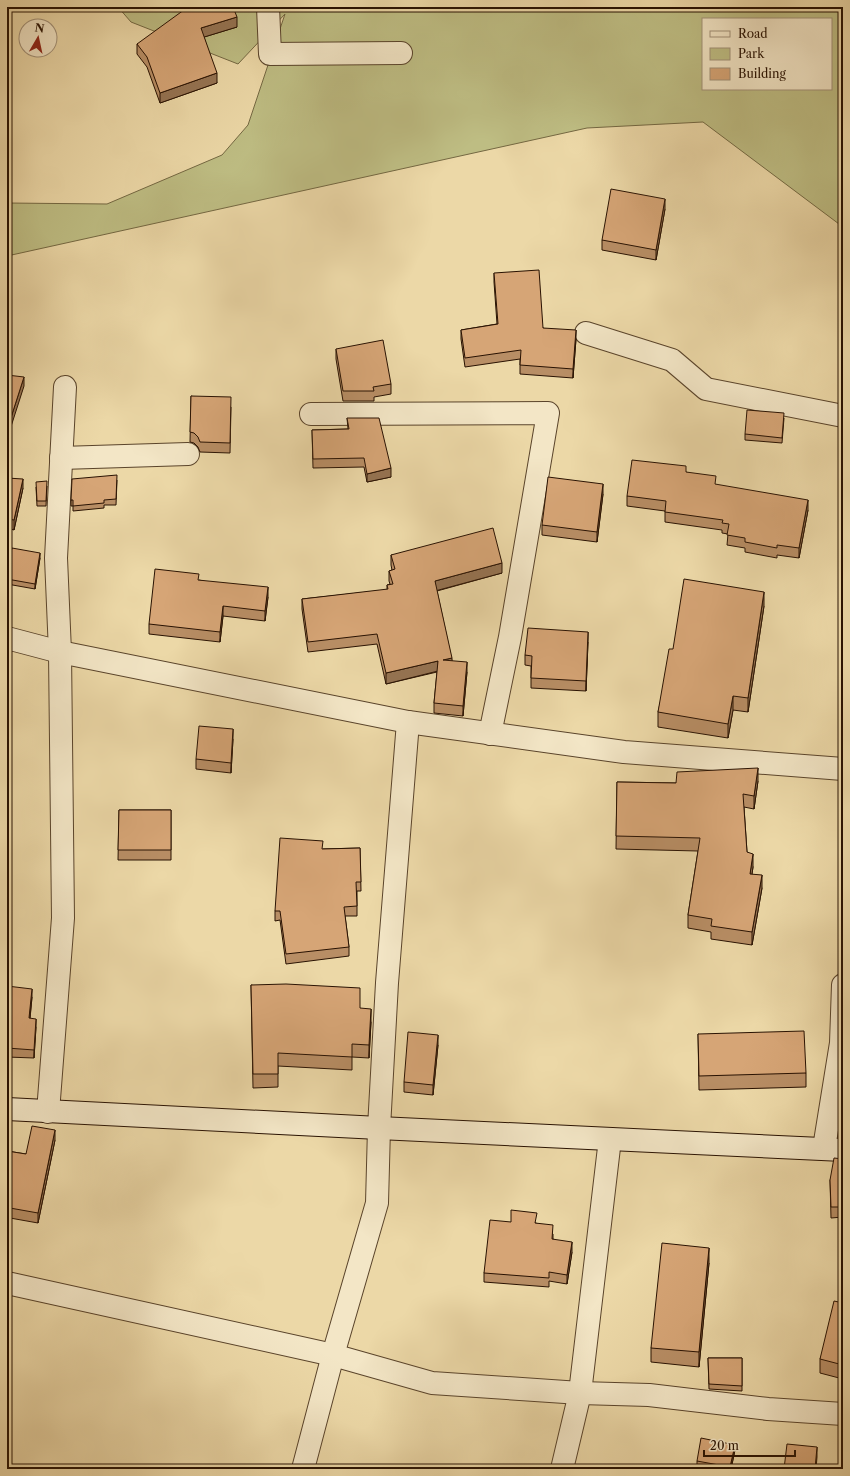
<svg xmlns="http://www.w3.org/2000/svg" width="850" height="1476" font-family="'Libre Caslon Text',serif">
	<rect width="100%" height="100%" fill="#ecd8a7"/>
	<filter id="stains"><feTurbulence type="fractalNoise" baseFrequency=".005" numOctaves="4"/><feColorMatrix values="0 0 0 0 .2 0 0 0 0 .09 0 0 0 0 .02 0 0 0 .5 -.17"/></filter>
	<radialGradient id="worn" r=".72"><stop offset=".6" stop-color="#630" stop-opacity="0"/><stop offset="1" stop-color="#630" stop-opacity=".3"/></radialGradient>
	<path fill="#bebd83" stroke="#746842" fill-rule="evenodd" d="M118,7H843V227L703,122L587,128L7,256V203L107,204L222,155L248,125L285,14L238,64L131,22ZM703,19H831V89H703Z"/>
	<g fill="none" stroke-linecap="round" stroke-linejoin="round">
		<defs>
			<g id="street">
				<polyline points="268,7 270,54 401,53"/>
				<polyline points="586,333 672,360 706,389 843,416"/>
				<polyline points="311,414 548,413 510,637 490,734"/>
				<polyline points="61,458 188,454"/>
				<polyline points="7,638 60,652 408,722 624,752 843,769"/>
				<polyline points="48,1112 63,918 60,652 56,558 65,387"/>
				<polyline points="824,1148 841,1043 843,985"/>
				<polyline points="7,1283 333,1355 432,1383 580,1393 649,1395 768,1409 843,1414"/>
				<polyline points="303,1469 333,1355 377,1203 379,1128 387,983 408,722"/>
				<polyline points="562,1469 580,1393 610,1139"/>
			</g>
			<polyline id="secondary" points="7,1109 379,1128 843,1150"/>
		</defs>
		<use href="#street" stroke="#5a442b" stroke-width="24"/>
		<use href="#secondary" stroke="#291202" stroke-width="24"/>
		<use href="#street" stroke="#f3e6c6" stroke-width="22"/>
		<use href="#secondary" stroke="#f3e6c6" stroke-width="22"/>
	</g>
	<g fill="#b88e65" stroke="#291202">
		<polygon points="353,7 362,7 361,9"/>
		<polygon points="237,27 204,37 217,83 160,103 147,67 137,54 137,44"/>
		<polygon points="665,209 656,260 602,250 602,240"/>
		<polygon points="494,273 543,328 576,339 573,378 520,374 520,359 465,367 461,339 461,330 497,324 494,282"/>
		<polygon points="336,349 391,384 391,394 374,397 374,401 343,401 336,359"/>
		<polygon points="191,396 231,407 230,453 200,452 198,447 194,443 190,442"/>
		<polygon points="347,418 391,477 367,482 364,467 313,468 312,430 348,429"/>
		<polygon points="784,418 782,443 745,440 745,434"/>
		<polygon points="686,472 716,485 808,510 799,558 777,555 777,558 745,552 745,548 727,545 728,534 722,533 722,530 665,522 665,511 627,506 627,496"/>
		<polygon points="7,478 23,488 14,530 7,528"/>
		<polygon points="117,480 116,505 104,505 104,508 73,511 73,506 71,506 71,500"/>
		<polygon points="47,486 46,506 37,506 36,487"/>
		<polygon points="603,494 597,542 542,535 542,525"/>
		<polygon points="391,555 502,573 437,591 452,661 467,672 463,716 434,713 434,703 437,672 386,684 377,644 308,652 302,609 302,599 387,590 387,585 390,584 389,581 389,571 392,570 391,565"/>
		<polygon points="40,558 35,589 7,584 7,569"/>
		<polygon points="199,580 268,597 265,621 223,616 220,642 149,634 149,624"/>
		<polygon points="764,606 748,712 733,710 728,738 658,727 658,712 673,649"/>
		<polygon points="588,642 586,691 531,688 531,666 525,665 525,655"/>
		<polygon points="233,739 231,773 196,769 196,759"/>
		<polygon points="758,781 754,809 744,807 747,852 753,867 752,874 762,888 752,945 711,939 711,932 688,928 688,915 698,851 616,849 617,782 676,783"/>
		<polygon points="119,810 171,810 171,860 118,860"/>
		<polygon points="360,848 361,891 357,891 357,916 345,916 349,947 349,956 286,964 280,920 275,921 275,911 323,849"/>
		<polygon points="251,985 360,1008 371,1022 369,1058 352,1057 352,1070 278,1066 278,1087 253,1088"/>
		<polygon points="7,986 32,997 30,1019 36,1027 34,1058 7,1057"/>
		<polygon points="698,1034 806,1073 806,1087 699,1090"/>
		<polygon points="438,1045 433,1095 404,1092 404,1082"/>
		<polygon points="55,1140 38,1223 10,1218 7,1228 7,1151 26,1154"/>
		<polygon points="843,1159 843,1217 831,1218 830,1180"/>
		<polygon points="511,1222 536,1223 553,1234 553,1239 572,1252 567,1284 549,1281 549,1287 484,1282 484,1273"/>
		<polygon points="709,1263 699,1367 651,1362 651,1348"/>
		<polygon points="843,1303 843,1379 820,1373 820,1359"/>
		<polygon points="708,1358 742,1358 742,1391 709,1389"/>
		<polygon points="735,1450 731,1469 712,1469 697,1466 697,1461"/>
	</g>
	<g fill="#967453" stroke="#291202">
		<polygon points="237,17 237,27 201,38 201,28"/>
		<polygon points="217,73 217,83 160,103 160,93"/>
		<polygon points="665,199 665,209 656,260 656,250"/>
		<polygon points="10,316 10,325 7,322"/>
		<polygon points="11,323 11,333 7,341 7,332"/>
		<polygon points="576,330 576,339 573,378 573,369"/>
		<polygon points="24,377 24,386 7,439 7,430"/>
		<polygon points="391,468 391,477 367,482 367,474"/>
		<polygon points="23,479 23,488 14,530 14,520"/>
		<polygon points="603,484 603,494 597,542 597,532"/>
		<polygon points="808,500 808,510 799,558 799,548"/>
		<polygon points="40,553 40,558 35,589 35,584"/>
		<polygon points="502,563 502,573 435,591 435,581"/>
		<polygon points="268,587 268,597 265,621 265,611"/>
		<polygon points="764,592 764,606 748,712 748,698"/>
		<polygon points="223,606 223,616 220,642 220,632"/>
		<polygon points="588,632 588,642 586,691 586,681"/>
		<polygon points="452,658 452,668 443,660"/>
		<polygon points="438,661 438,671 386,684 386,673"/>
		<polygon points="467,662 467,672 463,716 463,706"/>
		<polygon points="733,696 733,710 728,738 728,724"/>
		<polygon points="233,729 233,739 231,773 231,763"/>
		<polygon points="758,768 758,781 754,809 754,796"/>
		<polygon points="753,854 753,867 750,887 750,874"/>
		<polygon points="762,875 762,888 752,945 752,932"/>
		<polygon points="32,989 32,997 29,1027 29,1018"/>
		<polygon points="371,1009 371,1022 369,1058 369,1045"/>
		<polygon points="36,1019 36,1027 34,1058 34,1050"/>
		<polygon points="438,1035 438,1045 433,1095 433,1085"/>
		<polygon points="55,1130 55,1140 38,1223 38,1213"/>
		<polygon points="10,1208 10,1218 7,1228 7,1218"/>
		<polygon points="572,1242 572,1252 567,1284 567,1275"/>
		<polygon points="709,1248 709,1263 699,1367 699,1352"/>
		<polygon points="735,1445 735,1450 731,1469 730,1469"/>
		<polygon points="817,1447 817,1457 816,1469 815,1469"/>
	</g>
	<g fill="#d6a576" stroke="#291202">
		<polygon points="188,7 233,7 237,17 201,28 217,73 160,93 147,57 137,44"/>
		<polygon points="611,189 665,199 656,250 602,240"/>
		<polygon points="539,270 543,328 576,330 573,369 520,365 521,350 465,358 461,330 498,324 494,273"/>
		<polygon points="7,314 10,316 7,322 11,323 7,332"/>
		<polygon points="383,340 391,384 373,387 374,391 343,391 336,349"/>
		<polygon points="7,375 24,377 7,430"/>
		<polygon points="191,396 231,397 230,443 200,442 198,437 194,433 190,432"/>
		<polygon points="747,410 784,413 782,438 745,434"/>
		<polygon points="347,418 379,418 391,468 367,474 364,458 313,459 312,430 349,429"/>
		<polygon points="632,460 686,466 686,472 716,476 715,484 808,500 799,548 777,545 777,548 745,542 745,538 727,535 729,524 722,523 723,520 665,512 666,501 627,496"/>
		<polygon points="117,475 116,499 104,500 104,503 73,506 73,500 71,500 72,479"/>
		<polygon points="548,477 603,484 597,532 542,525"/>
		<polygon points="7,478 23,479 14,520 7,519"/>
		<polygon points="47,481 46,501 37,501 36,482"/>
		<polygon points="493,528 502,563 435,581 452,658 443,660 467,662 463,706 434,703 438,661 386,673 377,634 308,642 302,599 388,589 387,585 393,584 389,571 395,569 391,555"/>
		<polygon points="12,548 40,553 35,584 7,579 7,569"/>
		<polygon points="155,569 199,574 198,580 268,587 265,611 223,606 220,632 149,624"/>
		<polygon points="684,579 764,592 748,698 733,696 728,724 658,712 669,649 673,649"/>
		<polygon points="528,628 588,632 586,681 531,678 532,656 525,655"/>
		<polygon points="199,726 233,729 231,763 196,759"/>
		<polygon points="758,768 754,796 743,794 747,852 753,854 750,874 762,875 752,932 711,926 712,919 688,915 700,838 616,836 617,782 676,783 677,772"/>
		<polygon points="119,810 171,810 171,850 118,850"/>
		<polygon points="280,838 323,841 322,849 360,848 361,882 356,882 357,906 344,907 349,947 286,954 280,911 275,911"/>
		<polygon points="286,984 360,988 360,1008 371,1009 369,1045 352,1044 352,1057 278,1053 278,1074 253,1074 251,985"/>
		<polygon points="7,986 32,989 29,1018 36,1019 34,1050 7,1048"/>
		<polygon points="804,1031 806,1073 699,1076 698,1034"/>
		<polygon points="408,1032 438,1035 433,1085 404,1082"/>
		<polygon points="32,1126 55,1130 38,1213 10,1208 7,1218 7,1151 26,1154"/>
		<polygon points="834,1158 843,1159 843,1207 831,1207 830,1180"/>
		<polygon points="511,1210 537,1213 535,1223 553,1225 552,1239 572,1242 567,1275 549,1272 549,1278 484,1273 490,1220 511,1222"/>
		<polygon points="662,1243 709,1248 699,1352 651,1348"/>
		<polygon points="834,1301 843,1303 843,1365 820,1359"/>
		<polygon points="708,1358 742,1358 742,1386 709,1384"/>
		<polygon points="701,1438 735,1445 730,1467 697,1461"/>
		<polygon points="787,1444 817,1447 815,1469 784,1469"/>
	</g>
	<rect width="850" height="1476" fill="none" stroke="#ecd8a7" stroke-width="24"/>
	<rect x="8" y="8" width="834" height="1460" fill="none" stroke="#291202" stroke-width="2"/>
	<rect x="12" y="12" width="826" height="1452" fill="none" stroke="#291202"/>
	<rect x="702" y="18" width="130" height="72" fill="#f3e6c6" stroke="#a29178"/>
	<rect x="710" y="31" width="20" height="6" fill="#f3e6c6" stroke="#a29178"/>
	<text x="738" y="38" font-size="12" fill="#291202">Road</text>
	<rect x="710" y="48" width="20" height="12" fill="#bebd83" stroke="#a29178"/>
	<text x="738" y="58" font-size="12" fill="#291202">Park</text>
	<rect x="710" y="68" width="20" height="12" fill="#d6a576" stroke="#a29178"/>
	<text x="738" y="78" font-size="12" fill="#291202">Building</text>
	<g transform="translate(38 38) rotate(9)"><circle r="19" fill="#f3e6c6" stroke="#a29178"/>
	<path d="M0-3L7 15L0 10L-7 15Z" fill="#8f2418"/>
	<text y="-6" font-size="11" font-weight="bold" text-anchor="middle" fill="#291202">N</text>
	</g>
	<path d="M704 1450v6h91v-6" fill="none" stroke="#291202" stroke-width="2"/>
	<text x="710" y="1450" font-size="12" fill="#291202" stroke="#f3e6c6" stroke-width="3" paint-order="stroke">20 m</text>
	<rect width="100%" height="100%" filter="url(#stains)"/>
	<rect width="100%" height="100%" fill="url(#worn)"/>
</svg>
